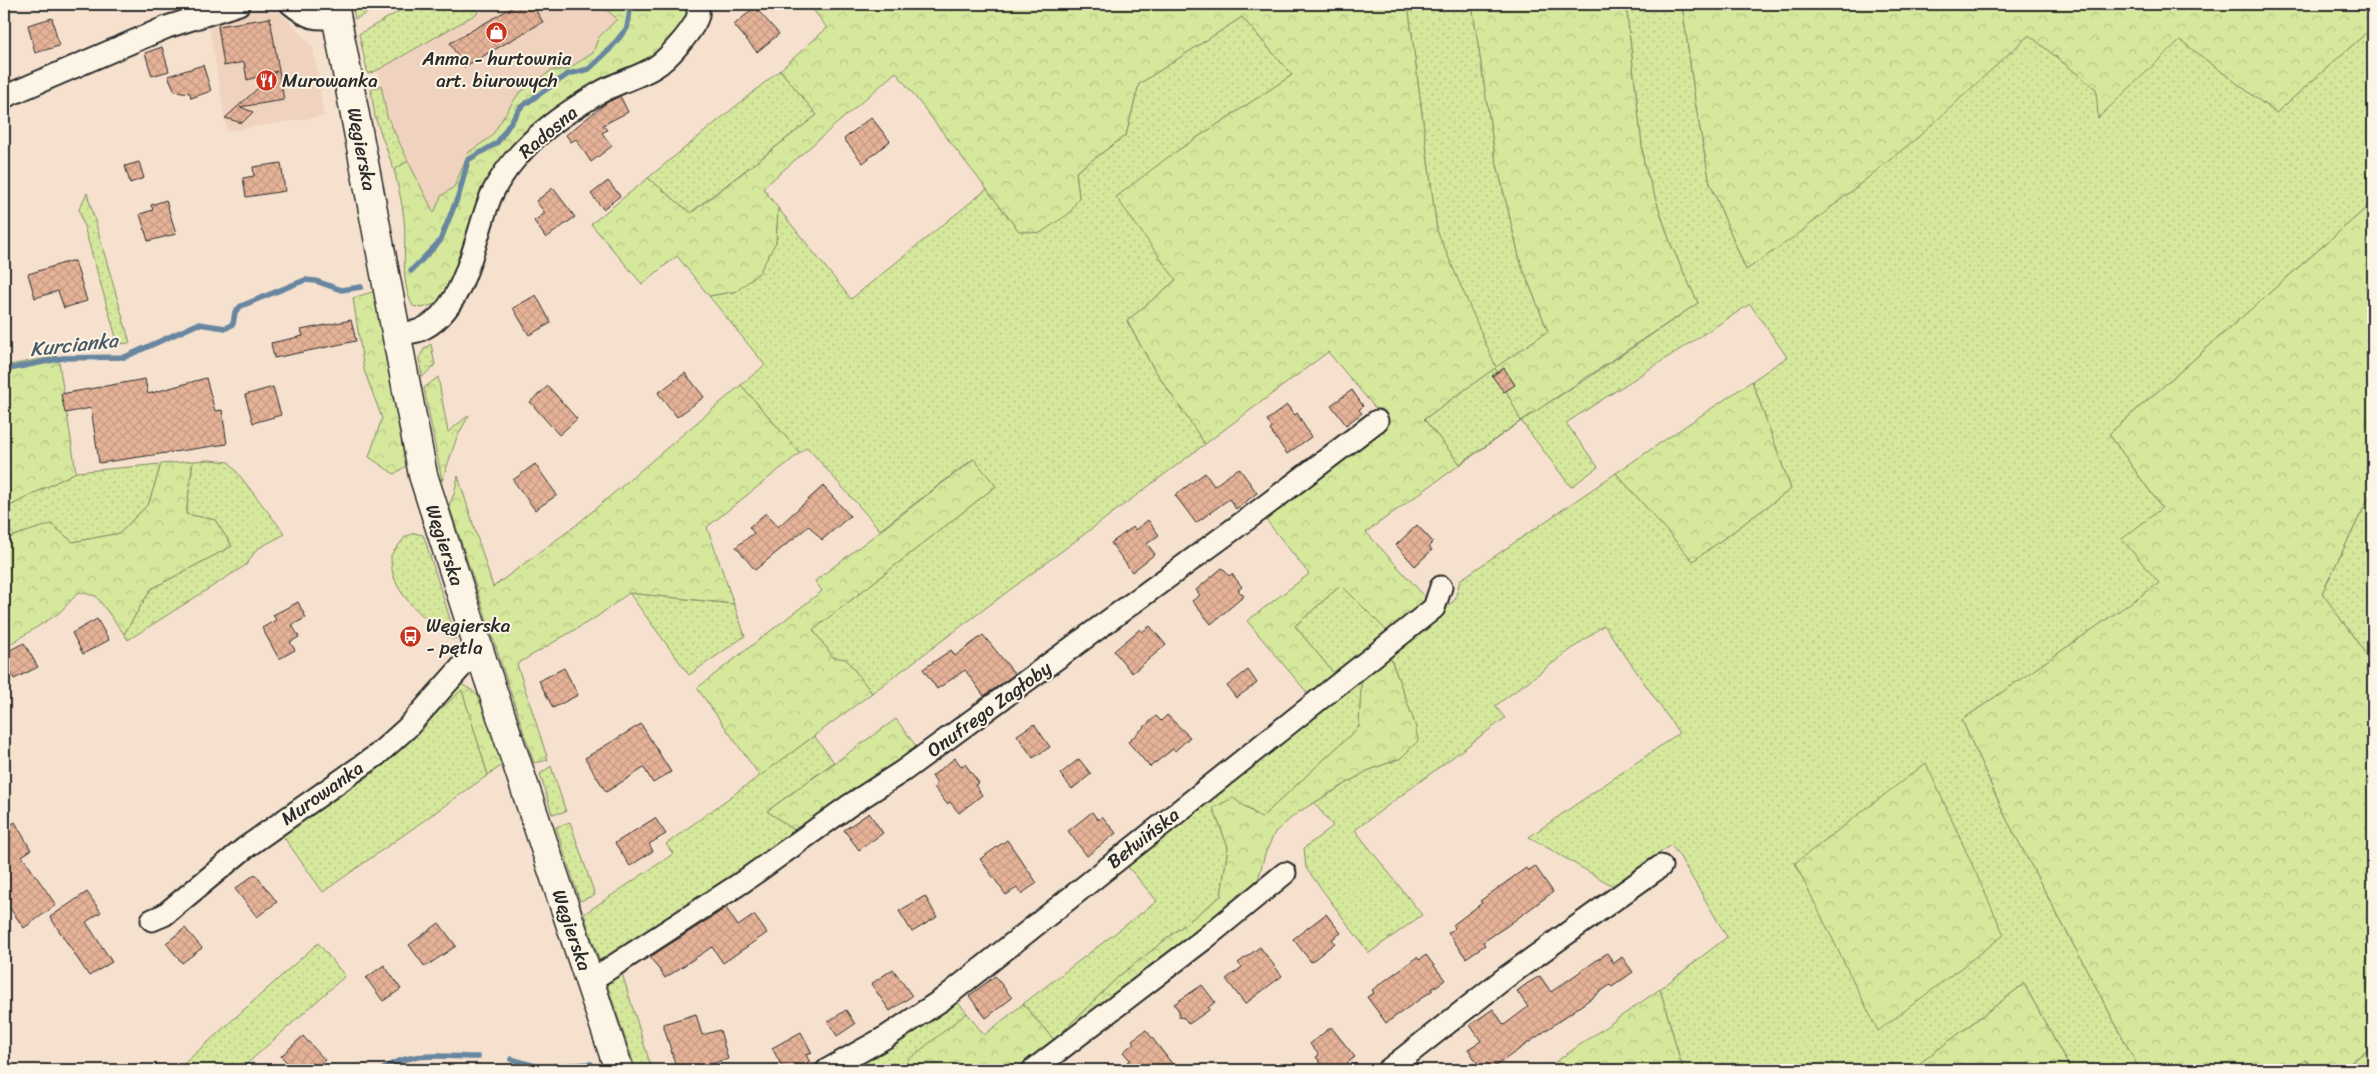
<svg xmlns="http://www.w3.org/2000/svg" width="2377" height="1074" font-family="Sriracha,sans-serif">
	<defs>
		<pattern id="grass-dots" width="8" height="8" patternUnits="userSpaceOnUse" patternTransform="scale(1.25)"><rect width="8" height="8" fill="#d5e89c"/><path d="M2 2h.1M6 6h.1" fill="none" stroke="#b7c787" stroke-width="1.8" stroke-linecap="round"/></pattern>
		<pattern id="forest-crowns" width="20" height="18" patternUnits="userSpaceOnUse" patternTransform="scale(1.25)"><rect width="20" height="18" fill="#d5e89c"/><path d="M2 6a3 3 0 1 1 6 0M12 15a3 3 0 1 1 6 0" fill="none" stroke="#b7c787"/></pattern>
		<pattern id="building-cross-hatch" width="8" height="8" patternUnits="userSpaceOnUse" patternTransform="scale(1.25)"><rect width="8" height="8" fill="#e6b398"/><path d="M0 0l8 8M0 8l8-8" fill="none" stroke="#c59a83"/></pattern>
	</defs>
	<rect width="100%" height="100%" fill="#f5e1ce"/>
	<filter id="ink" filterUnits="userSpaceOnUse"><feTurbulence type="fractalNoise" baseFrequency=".02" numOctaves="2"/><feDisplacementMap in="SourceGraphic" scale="10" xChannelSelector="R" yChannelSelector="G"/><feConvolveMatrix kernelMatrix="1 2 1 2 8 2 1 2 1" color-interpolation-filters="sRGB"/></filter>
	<g filter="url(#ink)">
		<g fill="#f0d3be">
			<polygon points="495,4 600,4 617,19 598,38 593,53 566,70 518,94 491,137 469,152 454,187 441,196 434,214 387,116 378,70"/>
			<polygon points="259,7 276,7 313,47 324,116 227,131 208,20"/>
		</g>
		<g fill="url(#grass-dots)" stroke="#808a64">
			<polygon points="352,4 384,4 355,19"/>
			<polygon points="412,4 473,4 478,13 378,70 368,74 359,34"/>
			<path d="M1408,4H1472L1495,156L1521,264L1548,331L1496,368L1521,420L1585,380L1698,303L1671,245L1644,164L1626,4H1682L1696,107L1710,183L1746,270C1848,200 1939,118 2029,35L2096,89L2180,40L2276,113L2373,27V202L2109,434L2162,508L2160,583L1962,720L2006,818L2140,1070H2071L2024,984L1911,1070H1683L1660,989L1727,937L1680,857L1671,845L1613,886L1529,837L1679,733L1604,625L1495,706L1505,718L1355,830L1422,915L1369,953L1306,868L1304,848L1333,826L1314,803L1367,771L1401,758L1415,724L1388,651L1455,600L1460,580L1616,473L1693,561L1791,489L1752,381L1787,357L1750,304L1566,423L1598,467L1571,487L1521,421L1460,464L1424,419L1495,368L1437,231Z"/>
			<polygon points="1242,17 1292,75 1171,155 1176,280 1127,321 1152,366 1205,444 872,693 846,659 833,658 813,630 996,486 973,459 880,530 807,447 800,453 741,385 765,365 709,296 737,291 776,242 778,208 851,299 987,189 1019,231 1079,197 1076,172 1126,135 1139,84"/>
			<polygon points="780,70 817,115 690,213 648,178"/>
			<polygon points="381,85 387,116 408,161 394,170 375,117 371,90"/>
			<polygon points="87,193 130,343 118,344 79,209"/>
			<polygon points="431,344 435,365 422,377 419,358 425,348"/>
			<polygon points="210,460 229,462 285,534 257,549 246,565 128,640 124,634 151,589 232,546 215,520 186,514 193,461"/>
			<polygon points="161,464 149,503 120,533 73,542 50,525 4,539 4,509 76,472"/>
			<polygon points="2373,489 2373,664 2322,593"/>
			<path d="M414,533L423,535L425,540L456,638L452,639L447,636C421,614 389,593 391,555L405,537Z"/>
			<polygon points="1341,585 1389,633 1336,676 1295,626"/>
			<polygon points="629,593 734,604 745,636 689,675"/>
			<polygon points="1362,669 1359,727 1261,818 1247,807 1213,808 1228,847 1221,896 1118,977 1054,1040 1023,1004 1157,901 1123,861"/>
			<polygon points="462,689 488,775 323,892 278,829 386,758"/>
			<polygon points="814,736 834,762 767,811 800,834 600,962 584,914 673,854 666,844"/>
			<polygon points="551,766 566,812 552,814 540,774"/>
			<polygon points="570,822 595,895 580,901 556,827"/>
			<polygon points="318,943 345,976 240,1070 177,1070"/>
			<polygon points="620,967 652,1070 636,1070 604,975"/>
			<polygon points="954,998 967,1013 909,1060 903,1070 838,1070"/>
			<polygon points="2373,1047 2373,1070 2338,1070"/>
			<polygon points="2305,1060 2318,1070 2290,1070"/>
		</g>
		<g fill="url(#forest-crowns)" stroke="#808a64" fill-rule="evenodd">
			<path d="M600,4H691L687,20L670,46L548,117L460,262L448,289L436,304L421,308L413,306C399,282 407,246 404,219C402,202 398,186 394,170L408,161L434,213L441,196L454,187L469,152L491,137L518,94L552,70H566L593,53L598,38L617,19Z"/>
			<path d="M809,4H1408L1437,231L1496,367L1548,331L1521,264L1495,156L1472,4H1626L1644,164L1671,245L1698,303L1521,421L1366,532L1428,600L1389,633L1341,585L1295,626L1336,676L1310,696L1247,621L1309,574L1263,516L1388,423L1328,352L1205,444L1152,366L1127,321L1176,280L1116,197L1171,155L1292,75L1242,17L1139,84L1126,135L1076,172L1079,197L1070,213L1040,233L1019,231L896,72L763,188L778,208L776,242L759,273L737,291L709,296L677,256L642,284L591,224L648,178L691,213L817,115L780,70L827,28ZM1495,368L1521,421L1460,464L1424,419Z"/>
			<polygon points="1682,4 2373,4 2373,27 2276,113 2180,40 2098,118 2096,89 2029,35 1923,133 1797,235 1746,270 1710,183 1696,107"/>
			<polygon points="2373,202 2373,489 2322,593 2373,664 2373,1047 2338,1070 2318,1070 2305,1060 2290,1070 2140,1070 2006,818 1962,720 2159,583 2122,539 2162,508 2109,434"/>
			<polygon points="375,291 409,464 394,474 369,457 382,418 364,370 353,298"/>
			<polygon points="58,356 76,472 4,509 4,366"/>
			<polygon points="438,377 448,432 469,415 457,437 442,481 424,388"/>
			<polygon points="1752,381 1791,489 1693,561 1616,473"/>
			<polygon points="741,385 800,453 707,527 734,604 629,593 598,616 517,664 548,760 534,763 449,505 454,494 458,476 493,587 575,526"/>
			<polygon points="974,459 996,486 813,630 833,657 846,659 872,693 760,776 697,688 822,591 815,581"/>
			<polygon points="193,461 186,514 215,520 232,546 151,589 124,634 96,596 79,592 59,613 4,648 4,539 51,524 73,542 120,533 149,503 161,464"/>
			<polygon points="1388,651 1415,724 1418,741 1401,758 1367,771 1297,813 1275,832 1265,854 1257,884 1016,1070 903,1070 908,1060 967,1013 984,1035 1023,1004 1054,1040 1118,977 1221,896 1228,847 1213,808 1233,798 1261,818 1359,727 1362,669"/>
			<path d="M459,684C491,693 495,736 504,764L488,775L462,690L412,735Z"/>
			<polygon points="896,719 919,750 800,834 767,811"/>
			<polygon points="1926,763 2004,935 1878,1031 1795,863"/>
			<polygon points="2024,984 2071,1070 1911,1070"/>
			<polygon points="1660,989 1683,1070 1544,1070"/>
		</g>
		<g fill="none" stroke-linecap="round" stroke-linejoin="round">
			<g stroke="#67869f" stroke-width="5.5">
				<polyline points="411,271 440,241 459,194 468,160 497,143 521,107 568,74 589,69 609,50 627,28 631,4"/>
				<polyline points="4,370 63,358 125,357 198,324 226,328 233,324 235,312 241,306 305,280 316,281 341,290 361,287"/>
				<polyline points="511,1059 538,1067 591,1064"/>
				<path d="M382,1070C409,1050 446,1057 478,1057"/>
			</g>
		</g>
		<g fill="url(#building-cross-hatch)" stroke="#2b2b2b">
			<polygon points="518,4 532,4 543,22 464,67 450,43"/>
			<polygon points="755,7 779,34 757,52 734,25"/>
			<polygon points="52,18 59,46 35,53 28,25"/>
			<polygon points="270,18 284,100 240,107 253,112 242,123 225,118 277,71 247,80 244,62 224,66 218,26"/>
			<polygon points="162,47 169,71 152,76 145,53"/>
			<polygon points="203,65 211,91 191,98 190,93 175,91 168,76"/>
			<polygon points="620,96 628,112 603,125 607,130 602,133 612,146 591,162 576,139 571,142 566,135 606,103"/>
			<polygon points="871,117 890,141 863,163 844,139"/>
			<polygon points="139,162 144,178 130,183 125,166"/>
			<polygon points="281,163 285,191 246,197 243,178 254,176 253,167"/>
			<polygon points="608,181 620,196 603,209 591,194"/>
			<polygon points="553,188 575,217 546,238 534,221 545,213 536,201"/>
			<polygon points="166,200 176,234 148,241 140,214 153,210 151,205"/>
			<polygon points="71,261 75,261 87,301 64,308 58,291 35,298 28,274"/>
			<polygon points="536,295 551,323 529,335 513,308"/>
			<polygon points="351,320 356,341 274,358 271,343 303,336 301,330"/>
			<polygon points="1504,368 1515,385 1504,392 1492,376"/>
			<polygon points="685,373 704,397 677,417 658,393"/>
			<polygon points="206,378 215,411 222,410 227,444 99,463 91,408 65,413 61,394 145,379 148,394"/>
			<polygon points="548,386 577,419 559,435 530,402"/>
			<polygon points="273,387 281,415 253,423 245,395"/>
			<polygon points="1352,390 1363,406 1359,410 1362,413 1346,425 1331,405"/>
			<polygon points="1287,405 1295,415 1297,413 1311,437 1287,454 1270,430 1272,428 1267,420"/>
			<polygon points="535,464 557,495 535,510 513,480"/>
			<polygon points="1239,468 1257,493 1236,509 1229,499 1196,523 1175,495 1205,473 1214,486"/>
			<polygon points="823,486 850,516 822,540 809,526 755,570 736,547 754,533 749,527 766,513 778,527"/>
			<polygon points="1148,520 1159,535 1147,544 1155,554 1132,572 1111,543 1133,527 1135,530"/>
			<polygon points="1417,525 1433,542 1429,546 1432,550 1415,566 1396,545"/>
			<polygon points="1222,568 1229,576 1232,574 1242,587 1238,590 1244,596 1211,624 1192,601 1200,595 1196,590"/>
			<polygon points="298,602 306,618 292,625 299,637 290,642 295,650 279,659 262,628 276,620 273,615"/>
			<polygon points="97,619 109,640 83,654 72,633"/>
			<polygon points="1150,626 1166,645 1132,673 1114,651 1140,629 1142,632"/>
			<polygon points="983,635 1015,674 984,696 965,670 937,689 923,669 951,650 955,656"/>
			<polygon points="24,643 38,667 14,679 4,659 4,653"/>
			<polygon points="564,668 578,695 553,708 539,681"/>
			<polygon points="1248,670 1257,683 1236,698 1227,686"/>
			<polygon points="1167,715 1190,737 1175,751 1173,749 1150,767 1128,742 1156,716 1161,721"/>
			<polygon points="641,724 671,772 653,783 644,768 606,792 585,758"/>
			<polygon points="1034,724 1050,747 1033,758 1017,735"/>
			<polygon points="955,758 961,766 965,764 979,783 975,785 982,795 959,813 950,802 947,804 934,787 937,784 932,776"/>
			<polygon points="1079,759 1091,774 1072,789 1060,774"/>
			<polygon points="1092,812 1098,820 1102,816 1116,833 1087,856 1068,831"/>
			<polygon points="869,813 883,833 859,850 844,830"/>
			<polygon points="655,818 666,834 649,844 653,851 630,866 615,843"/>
			<polygon points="15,822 31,850 22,856 56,905 24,928 4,900 4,829"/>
			<polygon points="1007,840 1037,883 1021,894 1017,888 1006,895 980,859"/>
			<polygon points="1535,866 1553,892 1507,926 1483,942 1485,945 1466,958 1448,933 1455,928 1453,925 1482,903 1480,901 1526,868 1528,871"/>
			<polygon points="255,874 277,902 257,917 235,889"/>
			<polygon points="87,892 101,912 86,922 112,962 89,976 50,917"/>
			<polygon points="925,896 937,917 912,932 899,911"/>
			<polygon points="726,908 738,926 754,915 767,933 723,963 712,947 665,978 650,957"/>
			<polygon points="1326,914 1341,933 1332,939 1335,943 1311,962 1293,939"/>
			<polygon points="439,923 456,946 425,967 409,945"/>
			<polygon points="185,928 202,948 182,963 166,943"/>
			<polygon points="1260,947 1282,976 1245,1004 1226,979 1242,967 1238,963"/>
			<polygon points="1607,953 1614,963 1622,957 1633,972 1612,987 1610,985 1490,1070 1482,1070 1468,1049 1481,1041 1470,1025 1493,1009 1504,1025 1528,1007 1517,991 1528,983 1540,976 1551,992"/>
			<polygon points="1426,955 1445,980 1432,989 1433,990 1386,1023 1367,997 1374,993 1372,990 1417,957 1419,960"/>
			<polygon points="384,965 401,989 383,1001 366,978"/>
			<polygon points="893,969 912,996 890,1011 871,984"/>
			<polygon points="995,976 1012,998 986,1018 969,996"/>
			<polygon points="1202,985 1215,1002 1208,1008 1209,1010 1189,1024 1184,1018 1179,1017 1179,1011 1174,1004"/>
			<polygon points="846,1010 855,1024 837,1036 828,1022"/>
			<polygon points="696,1014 702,1035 720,1030 728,1059 689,1070 677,1070 663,1024"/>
			<polygon points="1331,1027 1355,1057 1339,1070 1326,1070 1316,1057 1319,1055 1310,1044"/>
			<polygon points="1146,1030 1177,1070 1134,1070 1127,1062 1130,1060 1123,1052 1134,1043 1132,1040"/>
			<polygon points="801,1032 812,1053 806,1055 814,1070 784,1070 772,1048"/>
			<polygon points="303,1036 325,1060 313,1070 294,1070 281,1056"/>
		</g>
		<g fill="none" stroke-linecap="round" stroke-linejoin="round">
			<defs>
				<g id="minor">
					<path d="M291,4C308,18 315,20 337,17"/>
					<polyline points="4,97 167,27 239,4"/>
					<path d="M397,334C404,333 414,333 420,330C466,311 474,237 491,196C500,176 514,159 529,144C549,124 575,107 599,93C617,82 638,78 655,67C667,60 695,29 698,15C699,12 697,7 697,4"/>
					<polyline points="152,920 164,915 245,848 377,755 407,728 464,664 482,659"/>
					<polyline points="590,981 741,883 850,805 903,771 1257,512 1377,421"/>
					<polyline points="827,1070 886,1037 943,999 1434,608 1441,587"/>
					<polyline points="1033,1070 1203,940 1285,873"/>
					<polyline points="1388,1070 1505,978 1661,866"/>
				</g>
				<polyline id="major" points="334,4 423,475 482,659 619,1070"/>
			</defs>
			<use href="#minor" stroke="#2b2b2b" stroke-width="25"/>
			<use href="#major" stroke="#2b2b2b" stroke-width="31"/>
			<use href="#minor" stroke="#fcf5e5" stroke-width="21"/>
			<use href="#major" stroke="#fcf5e5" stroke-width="28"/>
		</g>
	</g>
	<defs>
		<symbol id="shop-disc" viewBox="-11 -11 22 22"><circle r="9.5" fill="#c8321e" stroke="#fcf5e5"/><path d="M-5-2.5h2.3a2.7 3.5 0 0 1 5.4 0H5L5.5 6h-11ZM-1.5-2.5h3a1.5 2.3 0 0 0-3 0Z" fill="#fff"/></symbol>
		<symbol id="restaurant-disc" viewBox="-11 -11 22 22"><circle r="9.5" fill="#c8321e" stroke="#fcf5e5"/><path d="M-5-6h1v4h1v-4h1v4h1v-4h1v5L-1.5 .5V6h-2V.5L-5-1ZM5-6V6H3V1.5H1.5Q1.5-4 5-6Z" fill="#fff"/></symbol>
		<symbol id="bus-disc" viewBox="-11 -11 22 22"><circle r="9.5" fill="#c8321e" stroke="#fcf5e5"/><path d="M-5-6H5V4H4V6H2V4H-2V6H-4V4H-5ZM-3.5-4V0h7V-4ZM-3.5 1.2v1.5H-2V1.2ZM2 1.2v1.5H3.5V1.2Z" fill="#fff"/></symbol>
	</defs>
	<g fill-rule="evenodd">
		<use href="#shop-disc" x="484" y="20" width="25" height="25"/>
		<use href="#restaurant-disc" x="254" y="68" width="25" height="25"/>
		<use href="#bus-disc" x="398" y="624" width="25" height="25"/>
	</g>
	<g text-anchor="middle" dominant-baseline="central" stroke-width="4" stroke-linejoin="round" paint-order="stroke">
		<g font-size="19" fill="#2b2b2b" stroke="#fcf5e5" text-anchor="start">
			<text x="497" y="58" text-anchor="middle">Anma - hurtownia<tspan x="497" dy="22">art. biurowych</tspan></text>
			<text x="282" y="80">Murowanka</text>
			<text x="426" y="625">Węgierska<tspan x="426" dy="22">- pętla</tspan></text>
		</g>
		<g font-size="19" fill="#2b2b2b" stroke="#fcf5e5">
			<text transform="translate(548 132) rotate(-40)">Radosna</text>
			<text transform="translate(362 149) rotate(79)">Węgierska</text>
			<text transform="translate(445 545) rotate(72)">Węgierska</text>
			<text transform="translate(989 709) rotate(-36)">Onufrego Zagłoby</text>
			<text transform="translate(322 793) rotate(-35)">Murowanka</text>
			<text transform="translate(1143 838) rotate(-38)">Bełwińska</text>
			<text transform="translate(572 930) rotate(71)">Węgierska</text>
		</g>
		<g font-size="20" font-style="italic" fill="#495965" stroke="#fcf5e5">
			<text transform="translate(74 345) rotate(-6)">Kurcianka</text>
		</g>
	</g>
	<rect width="2377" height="1074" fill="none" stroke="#fcf5e5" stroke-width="20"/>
	<rect x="10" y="10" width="2357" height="1054" fill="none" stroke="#2b2b2b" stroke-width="2" filter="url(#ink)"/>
</svg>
